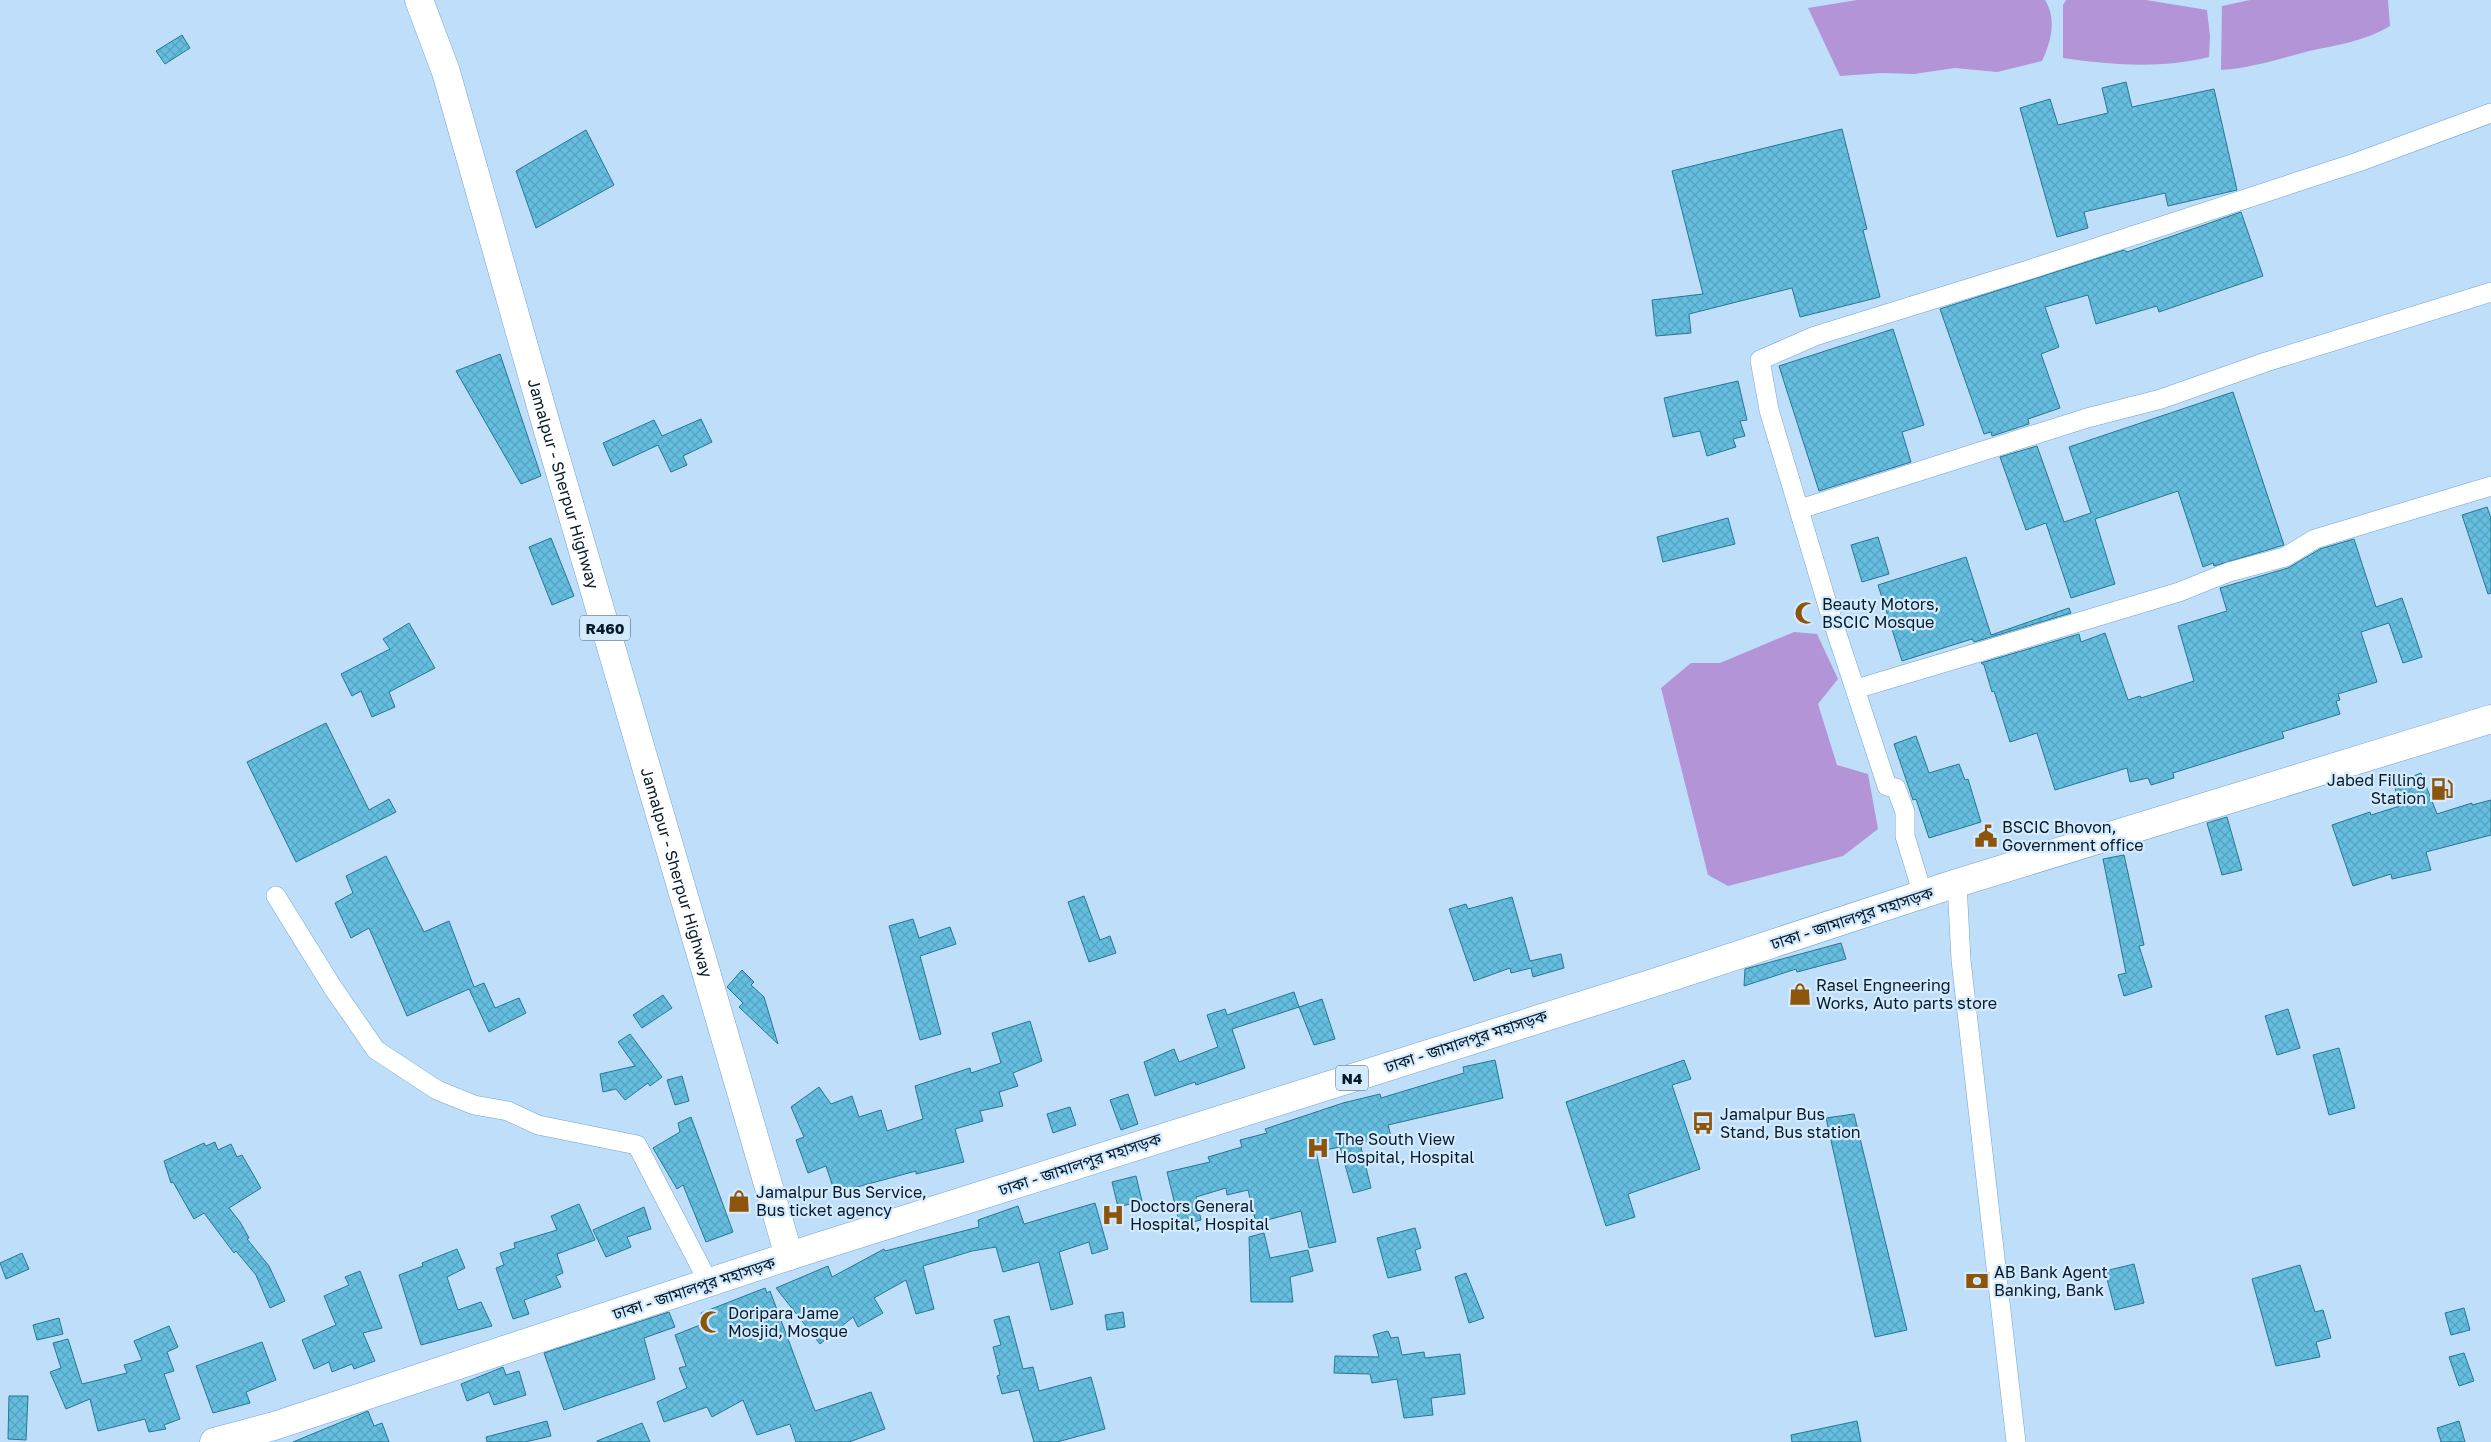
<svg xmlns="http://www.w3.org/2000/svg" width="2491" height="1442" font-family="'Golos Text','Noto Sans Bengali',sans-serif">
	<defs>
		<pattern id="building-cross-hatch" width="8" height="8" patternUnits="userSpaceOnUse" patternTransform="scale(1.25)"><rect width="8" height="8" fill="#65bedf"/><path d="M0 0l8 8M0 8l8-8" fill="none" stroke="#56a3c0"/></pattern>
	</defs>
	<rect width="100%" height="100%" fill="#bedefa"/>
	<g fill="#b395d7">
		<path d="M1857,0H2045C2057,19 2051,42 2042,61L1997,72L1955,68L1914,74L1882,73L1840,76L1808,8Z"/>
		<path d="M2066,0H2146L2207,10L2210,36L2209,57C2161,69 2112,65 2063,58V5Z"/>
		<path d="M2250,0H2388L2390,26C2365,41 2337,45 2309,51C2279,59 2252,68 2221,70L2222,6Z"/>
		<polygon points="1794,632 1817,634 1838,679 1818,704 1837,765 1868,774 1878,829 1843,856 1728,886 1708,875 1661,688 1691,663 1720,663"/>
	</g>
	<g fill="url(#building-cross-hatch)" stroke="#277793">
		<polygon points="182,35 190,48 165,64 156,51"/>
		<polygon points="2126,82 2132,107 2214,89 2237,190 2168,206 2165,193 2084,212 2088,228 2057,237 2020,108 2050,99 2058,125 2108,113 2102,88"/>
		<polygon points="1842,129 1867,229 1863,230 1880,297 1800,317 1792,288 1689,314 1691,333 1656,336 1652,300 1703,294 1672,171"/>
		<polygon points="586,130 614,185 536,228 516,171"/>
		<polygon points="2241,212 2263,276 2159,312 2157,306 2096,324 2088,295 2045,307 2059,347 2041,354 2060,408 2028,419 2029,424 1992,436 1991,432 1984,434 1940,309 2124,250 2127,252"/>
		<polygon points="1893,329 1924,425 1902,432 1911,462 1819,491 1779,366"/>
		<polygon points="500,354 541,476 521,484 456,371"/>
		<polygon points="1738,381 1747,420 1740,421 1745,436 1733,439 1736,447 1707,456 1700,431 1673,437 1664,398"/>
		<polygon points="2233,392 2284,545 2214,566 2213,563 2203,567 2178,491 2095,519 2115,584 2071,598 2046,523 2026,530 2000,457 2037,446 2064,522 2091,513 2069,447"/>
		<polygon points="701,419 712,442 683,456 687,465 671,472 658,445 613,466 603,443 654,420 662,436"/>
		<polygon points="2487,507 2491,518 2491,593 2488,594 2462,515"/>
		<polygon points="1728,518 1735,544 1663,562 1657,537"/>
		<polygon points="1878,537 1889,574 1862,582 1851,545"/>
		<polygon points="551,538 574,596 552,605 529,547"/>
		<polygon points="2354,539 2376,607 2402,598 2422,657 2403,663 2389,623 2361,632 2377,682 2338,694 2340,700 2336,701 2340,714 2282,732 2284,738 2173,773 2174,778 2151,785 2148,778 2130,782 2127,768 2055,790 2037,733 2010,742 1994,691 1992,692 1984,665 1981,663 2079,634 2081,642 2105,633 2128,700 2140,696 2141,698 2194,681 2178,626 2227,611 2220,588 2288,568 2320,549"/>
		<polygon points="1966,557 1991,635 2069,608 2071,613 1974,642 1972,639 1902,661 1878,585"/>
		<polygon points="409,623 435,668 389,692 395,707 372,717 361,691 352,696 341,674 390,649 383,639"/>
		<polygon points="326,723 369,810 389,799 396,812 296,862 247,762"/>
		<polygon points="1916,736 1929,773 1959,764 1965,780 1968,779 1981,822 1929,838 1916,799 1913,800 1894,744"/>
		<polygon points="2421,773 2437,814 2472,803 2472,805 2491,800 2491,835 2426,852 2431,870 2392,879 2391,874 2353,886 2332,825 2370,812 2371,815 2400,806 2394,784"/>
		<polygon points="2227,817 2242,870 2222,875 2207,823"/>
		<polygon points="2124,855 2144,945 2139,946 2152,987 2124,996 2118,975 2126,973 2103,859"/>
		<polygon points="386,856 424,932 449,921 474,987 484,983 495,1008 519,998 526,1013 489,1032 469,989 407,1016 369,928 351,938 335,903 353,893 346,876"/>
		<polygon points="1084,896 1100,940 1110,936 1116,953 1089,962 1068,902"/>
		<polygon points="1512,897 1530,961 1561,954 1564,968 1533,977 1531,968 1511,973 1510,968 1474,981 1449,909 1466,904 1468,909"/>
		<polygon points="913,919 919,938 950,927 956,944 920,956 941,1034 920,1040 889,926"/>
		<polygon points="1841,943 1846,959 1797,972 1796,969 1744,986 1745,969"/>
		<polygon points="742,970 754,982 751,985 764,997 778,1044 739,1007 743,1003 727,987"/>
		<polygon points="1294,992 1299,1007 1232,1029 1245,1068 1196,1085 1195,1082 1155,1096 1144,1062 1174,1049 1179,1062 1218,1047 1207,1015 1225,1009 1227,1015"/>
		<polygon points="663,995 672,1008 642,1028 633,1015"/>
		<polygon points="1322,999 1335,1039 1314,1045 1299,1007"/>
		<polygon points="2288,1009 2300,1048 2277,1055 2265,1016"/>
		<polygon points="1030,1021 1042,1061 1013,1073 1018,1086 999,1092 1003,1106 980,1111 983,1121 955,1129 964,1162 916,1174 916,1171 835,1193 826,1166 808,1173 796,1140 804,1137 791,1107 819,1087 831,1104 852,1096 859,1117 881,1110 887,1131 923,1119 915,1086 970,1068 971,1073 1001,1063 992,1033"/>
		<polygon points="630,1034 662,1077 650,1086 648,1083 625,1100 616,1089 603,1092 600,1074 635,1066 618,1042"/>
		<polygon points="2339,1048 2355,1108 2329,1115 2313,1055"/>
		<polygon points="1495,1060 1503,1098 1388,1125 1391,1136 1360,1143 1371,1188 1353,1193 1340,1147 1316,1152 1336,1242 1309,1248 1301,1211 1256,1223 1248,1190 1227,1195 1226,1188 1196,1197 1201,1220 1180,1225 1167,1172 1210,1162 1208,1157 1242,1147 1240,1140 1267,1133 1265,1129 1343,1103 1380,1094 1381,1098 1464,1073 1463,1067"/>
		<polygon points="1684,1060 1691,1079 1672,1085 1700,1169 1628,1194 1635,1217 1606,1226 1566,1102"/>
		<polygon points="682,1076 689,1101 675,1105 667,1080"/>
		<polygon points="1128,1094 1138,1124 1121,1130 1110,1100"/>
		<polygon points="1070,1107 1076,1125 1053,1133 1047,1114"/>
		<polygon points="1854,1114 1907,1330 1875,1337 1826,1118"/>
		<polygon points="691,1117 733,1232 706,1242 683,1185 677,1189 653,1148 680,1132 678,1123"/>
		<polygon points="215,1142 218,1150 231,1144 237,1157 242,1155 261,1188 229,1208 240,1222 249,1238 247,1239 269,1266 285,1301 270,1308 256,1275 236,1251 234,1253 204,1213 194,1219 173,1182 171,1183 164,1161 204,1143 206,1146"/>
		<polygon points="1136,1176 1142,1201 1118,1207 1112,1182"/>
		<polygon points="1095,1203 1108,1249 1092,1254 1089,1242 1059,1252 1073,1304 1051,1310 1039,1262 1003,1272 996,1247 972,1251 923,1266 934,1309 916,1314 906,1280 874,1298 883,1313 858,1327 853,1317 820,1344 776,1288 828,1266 832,1277 884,1249 885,1251 979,1227 978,1220 1018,1206 1024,1224"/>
		<polygon points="579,1204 595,1240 557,1254 563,1273 556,1276 561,1287 524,1300 529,1314 513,1319 496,1268 504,1265 500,1253 515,1248 514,1243 557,1230 551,1216"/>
		<polygon points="644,1207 651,1229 627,1237 631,1247 606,1257 593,1230"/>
		<polygon points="1415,1228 1421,1248 1415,1250 1421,1270 1388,1278 1377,1238"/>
		<polygon points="1264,1233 1270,1258 1308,1250 1313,1271 1290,1277 1293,1302 1251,1302 1249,1237"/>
		<polygon points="457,1249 465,1268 447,1277 458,1310 481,1302 492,1326 421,1345 399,1275 423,1266 422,1263"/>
		<polygon points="22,1253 29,1269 6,1279 0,1263"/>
		<polygon points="2134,1264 2144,1303 2115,1310 2105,1271"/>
		<polygon points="2300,1265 2315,1312 2323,1310 2331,1338 2316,1342 2320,1357 2276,1366 2252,1279"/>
		<polygon points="360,1271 382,1328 363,1333 375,1361 354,1369 352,1364 332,1372 329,1362 314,1369 302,1340 336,1325 324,1296 349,1285 345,1277"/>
		<polygon points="1466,1273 1484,1318 1469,1323 1455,1277"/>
		<polygon points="765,1288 767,1293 770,1291 815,1411 871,1392 885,1429 849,1442 796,1442 790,1424 757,1435 743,1400 712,1417 707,1407 664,1422 657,1402 687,1388 679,1368 686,1366 675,1335 705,1323 701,1313"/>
		<polygon points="2464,1308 2470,1330 2451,1335 2445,1313"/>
		<polygon points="669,1312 675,1327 644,1338 655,1379 564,1410 544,1353"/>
		<polygon points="1123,1312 1125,1327 1107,1330 1105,1315"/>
		<polygon points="1009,1316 1023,1369 1033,1367 1039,1391 1091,1377 1105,1429 1057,1442 1034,1442 1019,1390 1002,1394 997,1376 1000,1375 993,1347 1001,1345 994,1320"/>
		<polygon points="59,1318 63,1334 37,1340 33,1325"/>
		<polygon points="169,1326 178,1347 167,1352 174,1371 164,1374 180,1419 164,1425 166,1429 149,1432 145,1419 98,1431 90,1399 66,1409 50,1372 61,1368 53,1343 68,1339 82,1384 127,1373 124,1365 142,1360 134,1341"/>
		<polygon points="1388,1331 1391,1338 1398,1337 1402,1355 1424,1352 1425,1358 1460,1354 1465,1394 1431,1398 1433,1415 1404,1418 1397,1379 1372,1383 1370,1374 1334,1373 1335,1356 1379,1357 1373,1335"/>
		<polygon points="262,1342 276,1380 246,1392 250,1403 213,1413 196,1366"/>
		<polygon points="2464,1353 2474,1381 2459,1386 2449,1357"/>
		<polygon points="503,1367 506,1375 519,1371 526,1395 494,1405 489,1392 467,1401 461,1384"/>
		<polygon points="9,1396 28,1396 26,1440 8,1439"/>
		<polygon points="368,1411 374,1426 382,1423 389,1442 293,1442"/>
		<polygon points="547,1421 551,1436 525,1442 487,1442 486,1437"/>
		<polygon points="1857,1421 1861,1442 1792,1442 1791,1435"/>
		<polygon points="2459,1421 2465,1442 2441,1442 2437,1428"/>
		<polygon points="642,1423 650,1442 597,1442 597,1441"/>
	</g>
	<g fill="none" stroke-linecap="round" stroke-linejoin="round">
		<defs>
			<g id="minor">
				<polyline points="1800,509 2087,418 2161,399 2266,362 2491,292"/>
				<polyline points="1856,689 2179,592 2229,572 2285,557 2315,539 2491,486"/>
				<polyline points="1957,883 1961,960 2016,1442"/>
				<polyline points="1923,895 1905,836 1905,812 1896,788 1887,786 1829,610 1769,410 1760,360 1815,336 2028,270 2358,162 2491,113"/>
				<polyline points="276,896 333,988 376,1050 437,1090 474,1105 508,1111 538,1125 637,1145 709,1283"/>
			</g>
			<g id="primary">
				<path id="s1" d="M419,0L446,72L550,438L789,1256"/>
			</g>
			<polyline id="trunk" points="214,1442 274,1426 789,1256 1656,982 1957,883 2491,719"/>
		</defs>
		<use href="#minor" stroke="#71a6d3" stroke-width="20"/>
		<use href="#primary" stroke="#71a6d3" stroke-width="29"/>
		<use href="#trunk" stroke="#71a6d3" stroke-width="29"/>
		<use href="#minor" stroke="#fff" stroke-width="19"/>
		<use href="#primary" stroke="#fff" stroke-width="28"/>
		<use href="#trunk" stroke="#fff" stroke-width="28"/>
	</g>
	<defs>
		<symbol id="mosque-bare" viewBox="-9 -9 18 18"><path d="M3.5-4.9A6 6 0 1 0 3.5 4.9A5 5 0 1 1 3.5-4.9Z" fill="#8d540b" stroke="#d4eafd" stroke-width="2.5" paint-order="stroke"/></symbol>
		<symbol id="fuel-bare" viewBox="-9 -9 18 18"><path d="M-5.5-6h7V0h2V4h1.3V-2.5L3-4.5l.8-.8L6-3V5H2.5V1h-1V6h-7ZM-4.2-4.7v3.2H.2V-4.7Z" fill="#8d540b" stroke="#d4eafd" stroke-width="2.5" paint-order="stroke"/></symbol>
		<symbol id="civic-bare" viewBox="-9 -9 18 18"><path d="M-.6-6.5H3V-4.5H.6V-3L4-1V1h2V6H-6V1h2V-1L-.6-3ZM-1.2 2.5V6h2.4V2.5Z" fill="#8d540b" stroke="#d4eafd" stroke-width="2.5" paint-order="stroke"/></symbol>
		<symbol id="shop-bare" viewBox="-9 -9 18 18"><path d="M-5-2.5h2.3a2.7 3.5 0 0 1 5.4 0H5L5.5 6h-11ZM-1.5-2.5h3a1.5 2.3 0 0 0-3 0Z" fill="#8d540b" stroke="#d4eafd" stroke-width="2.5" paint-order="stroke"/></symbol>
		<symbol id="bus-bare" viewBox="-9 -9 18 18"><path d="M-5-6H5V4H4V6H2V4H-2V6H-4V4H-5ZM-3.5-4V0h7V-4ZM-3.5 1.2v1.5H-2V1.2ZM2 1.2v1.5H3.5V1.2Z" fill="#8d540b" stroke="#d4eafd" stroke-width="2.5" paint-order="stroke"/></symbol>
		<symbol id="hospital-bare" viewBox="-9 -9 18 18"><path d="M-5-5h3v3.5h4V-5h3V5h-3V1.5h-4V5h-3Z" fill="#8d540b" stroke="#d4eafd" stroke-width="2.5" paint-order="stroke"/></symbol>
		<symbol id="bank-bare" viewBox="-9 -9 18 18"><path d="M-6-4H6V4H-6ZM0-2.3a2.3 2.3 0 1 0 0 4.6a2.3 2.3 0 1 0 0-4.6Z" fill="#8d540b" stroke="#d4eafd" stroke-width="2.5" paint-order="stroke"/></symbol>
	</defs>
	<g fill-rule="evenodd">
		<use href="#mosque-bare" x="1790" y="597" width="32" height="32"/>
		<use href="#fuel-bare" x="2426" y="773" width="32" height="32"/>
		<use href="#civic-bare" x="1970" y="820" width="32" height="32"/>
		<use href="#shop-bare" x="1784" y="978" width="32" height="32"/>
		<use href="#bus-bare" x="1687" y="1107" width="32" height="32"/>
		<use href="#hospital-bare" x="1302" y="1132" width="32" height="32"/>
		<use href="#shop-bare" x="723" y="1185" width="32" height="32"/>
		<use href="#hospital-bare" x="1097" y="1199" width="32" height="32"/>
		<use href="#bank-bare" x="1961" y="1265" width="32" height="32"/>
		<use href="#mosque-bare" x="695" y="1306" width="32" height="32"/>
	</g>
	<g text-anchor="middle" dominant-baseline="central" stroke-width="4.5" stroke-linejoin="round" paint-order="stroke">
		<g fill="#d4eafd" stroke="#44596b" stroke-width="1">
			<rect x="580" y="615.5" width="50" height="25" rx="4"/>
			<rect x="1336" y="1065.5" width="32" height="25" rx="4"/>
		</g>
		<g font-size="15" font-weight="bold" fill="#061b2c">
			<text x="605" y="628">R460</text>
			<text x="1352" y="1078">N4</text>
		</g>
		<g font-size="16" fill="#061b2c" stroke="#d4eafd">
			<text stroke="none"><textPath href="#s1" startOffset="505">Jamalpur - Sherpur Highway</textPath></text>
			<text stroke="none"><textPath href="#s1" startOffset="910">Jamalpur - Sherpur Highway</textPath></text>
			<text transform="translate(1852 918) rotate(-18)">ঢাকা - জামালপুর মহাসড়ক</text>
			<text transform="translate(1466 1041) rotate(-18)">ঢাকা - জামালপুর মহাসড়ক</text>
			<text transform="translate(1080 1164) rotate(-18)">ঢাকা - জামালপুর মহাসড়ক</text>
			<text transform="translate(694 1288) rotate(-18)">ঢাকা - জামালপুর মহাসড়ক</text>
		</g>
		<g font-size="16" fill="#061b2c" stroke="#d4eafd" text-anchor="start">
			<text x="1822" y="604">Beauty Motors,<tspan x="1822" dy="18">BSCIC Mosque</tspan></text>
			<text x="2426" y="780" text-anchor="end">Jabed Filling<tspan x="2426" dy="18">Station</tspan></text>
			<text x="2002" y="827">BSCIC Bhovon,<tspan x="2002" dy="18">Government office</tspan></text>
			<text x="1816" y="985">Rasel Engneering<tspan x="1816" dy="18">Works, Auto parts store</tspan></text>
			<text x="1720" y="1114">Jamalpur Bus<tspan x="1720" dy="18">Stand, Bus station</tspan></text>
			<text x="1335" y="1139">The South View<tspan x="1335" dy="18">Hospital, Hospital</tspan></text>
			<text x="756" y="1192">Jamalpur Bus Service,<tspan x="756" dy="18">Bus ticket agency</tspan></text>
			<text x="1130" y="1206">Doctors General<tspan x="1130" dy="18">Hospital, Hospital</tspan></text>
			<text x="1994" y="1272">AB Bank Agent<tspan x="1994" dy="18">Banking, Bank</tspan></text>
			<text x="728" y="1313">Doripara Jame<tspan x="728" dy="18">Mosjid, Mosque</tspan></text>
		</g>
	</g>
</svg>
